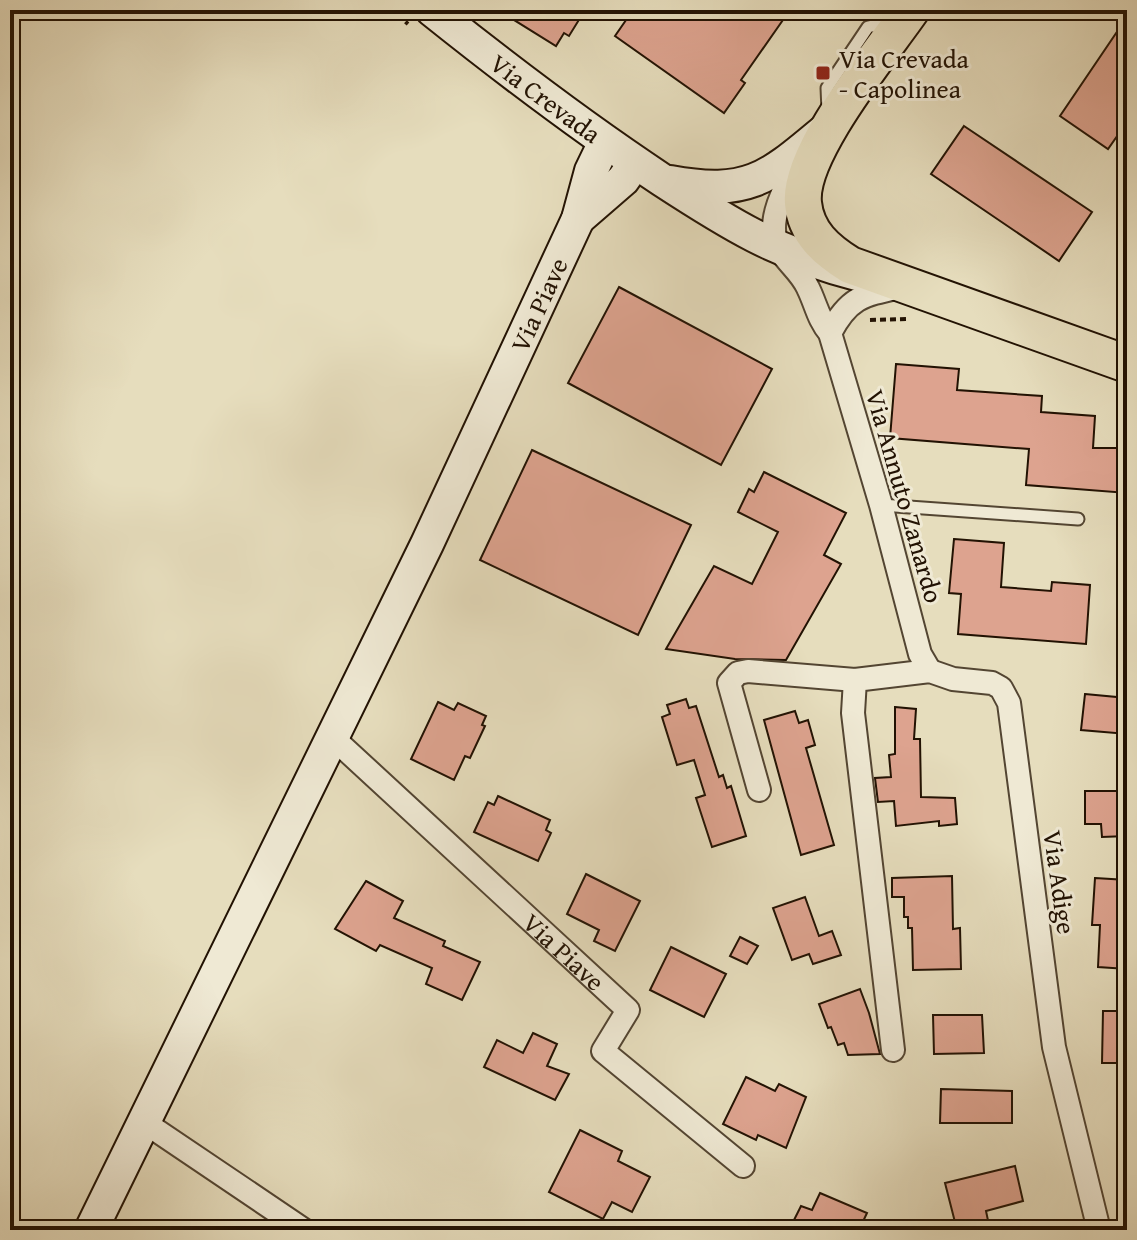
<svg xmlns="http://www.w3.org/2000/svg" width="1137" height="1240" font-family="'Gentium Book Plus',serif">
	<rect width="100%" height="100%" fill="#e6ddbd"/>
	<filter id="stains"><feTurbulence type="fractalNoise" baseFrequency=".0025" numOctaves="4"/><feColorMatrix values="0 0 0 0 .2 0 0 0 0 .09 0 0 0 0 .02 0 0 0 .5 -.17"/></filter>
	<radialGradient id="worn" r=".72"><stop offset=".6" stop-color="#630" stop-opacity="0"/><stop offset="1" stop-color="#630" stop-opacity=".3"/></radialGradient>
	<g fill="#dda38f" stroke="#221203" stroke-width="2">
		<polygon points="498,10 585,10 569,36 564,33 556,46"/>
		<polygon points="633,10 775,10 785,17 741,80 745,83 724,113 615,36"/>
		<polygon points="1127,17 1127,122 1108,149 1060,116"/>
		<polygon points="964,126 1092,212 1059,261 931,174"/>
		<polygon points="619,287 772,369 721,465 568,383"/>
		<polygon points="896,364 959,369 957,390 1042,396 1041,412 1095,416 1093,448 1127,448 1127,493 1026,485 1029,449 890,438"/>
		<polygon points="532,450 691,525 638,635 480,560"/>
		<polygon points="764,472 846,513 824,555 841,564 786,660 735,659 666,649 714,566 752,584 778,532 738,512 749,489 754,492"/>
		<polygon points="954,539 1004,543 1001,587 1051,591 1052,582 1090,585 1086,644 958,634 961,594 949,593"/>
		<polygon points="1085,694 1127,698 1127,734 1081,730"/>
		<polygon points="686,699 689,708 696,706 719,777 723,775 727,788 731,786 746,836 712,847 696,798 705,795 694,760 677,765 662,717 670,714 667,705"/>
		<polygon points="438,702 454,710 458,703 486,716 482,725 485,726 470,758 465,756 454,780 411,759"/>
		<polygon points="895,707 916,709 914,739 920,739 921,797 955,798 957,824 939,826 939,821 896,826 894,801 878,802 875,778 891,777 889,755 895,754"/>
		<polygon points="795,711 799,723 808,720 815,745 806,748 834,845 801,855 764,720"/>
		<polygon points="1085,791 1127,791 1127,836 1102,837 1101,824 1085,824"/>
		<polygon points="498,796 550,820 546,830 551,833 538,861 474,832 488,802 494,805"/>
		<polygon points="586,874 640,901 615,951 594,941 599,930 567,914"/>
		<polygon points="952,876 953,929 960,928 961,969 913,970 912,928 908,928 908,917 904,917 904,897 892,897 892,878"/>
		<polygon points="1095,878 1127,880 1127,969 1098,967 1100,925 1092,925"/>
		<polygon points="366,881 403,901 394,918 445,941 443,946 480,962 462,1000 426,984 432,968 380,945 376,951 335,929"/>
		<polygon points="805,897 819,936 832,931 841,955 813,964 809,954 792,960 773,908"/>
		<polygon points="740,937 758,946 747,964 730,956"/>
		<polygon points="671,947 726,974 704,1017 650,990"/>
		<polygon points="860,989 869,1013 880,1054 848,1055 844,1043 838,1045 831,1027 828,1028 819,1004"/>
		<polygon points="1103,1011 1127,1011 1127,1063 1102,1063"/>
		<polygon points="933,1015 982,1015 984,1053 934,1054"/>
		<polygon points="533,1033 557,1044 547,1066 569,1074 555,1100 484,1067 497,1040 523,1053"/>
		<polygon points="746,1077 775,1091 779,1084 806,1097 786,1148 758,1135 756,1140 723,1124"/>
		<polygon points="941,1089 1012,1091 1012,1123 940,1123"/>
		<polygon points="580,1130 622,1151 618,1161 650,1177 632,1212 612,1202 603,1219 549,1192"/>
		<polygon points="1015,1166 1023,1201 986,1211 990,1230 957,1230 945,1183"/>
		<polygon points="820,1193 867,1213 859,1230 789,1230 801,1206 812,1210"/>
	</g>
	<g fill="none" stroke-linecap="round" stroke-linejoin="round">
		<defs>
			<g id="lane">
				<polyline points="828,111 827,88 868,27 890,22"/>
				<polyline points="881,505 1078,519"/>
			</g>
			<g id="street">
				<path d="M804,159C786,181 762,225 781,252C790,265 802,274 808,288C816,304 818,319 830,333L881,505L920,654L930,671"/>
				<path d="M830,333C849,297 863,295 901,287"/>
				<path id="s1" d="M332,737L628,1010L603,1051L743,1166"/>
				<polyline points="759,790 729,683 738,673 748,671 855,680"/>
				<polyline points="893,1050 853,713 855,680 930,671 953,679 992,683 1001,688 1009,703 1054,1047 1099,1230"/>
				<polyline points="144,1122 304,1230"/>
			</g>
			<g id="secondary">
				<path id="s2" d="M432,10C507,70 582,127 662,180C731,225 776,253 857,274"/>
				<path d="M670,182C751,197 770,176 829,127"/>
				<polyline points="578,219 623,180 635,163"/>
				<path id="s3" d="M91,1230L427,544L578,219L591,171L605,142"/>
			</g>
			<path id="primary" d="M911,10C882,52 798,153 803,203C806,233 826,250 850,265L1127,364"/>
		</defs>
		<use href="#lane" stroke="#534532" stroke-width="15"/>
		<use href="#street" stroke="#534532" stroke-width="26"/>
		<use href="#secondary" stroke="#221203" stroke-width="36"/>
		<use href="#primary" stroke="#221203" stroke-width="40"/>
		<g stroke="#221203" stroke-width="4" stroke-dasharray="6 4" stroke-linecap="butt">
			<polyline points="398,15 408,24"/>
			<polyline points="870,320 909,319"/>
		</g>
		<use href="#lane" stroke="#efe9d4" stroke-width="11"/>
		<use href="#street" stroke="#efe9d4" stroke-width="22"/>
		<use href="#secondary" stroke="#efe9d4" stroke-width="32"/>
		<use href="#primary" stroke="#e6ddbd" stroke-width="36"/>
	</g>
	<rect fill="#8f2418" stroke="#efe9d4" stroke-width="3" x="815" y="65" width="16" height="16" rx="4"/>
	<g text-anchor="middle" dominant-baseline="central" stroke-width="6" stroke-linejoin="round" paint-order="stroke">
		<g font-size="26" fill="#221203" stroke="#efe9d4" text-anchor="start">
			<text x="839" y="58">Via Crevada<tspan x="839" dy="30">- Capolinea</tspan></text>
		</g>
		<g font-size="26" fill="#221203" stroke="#efe9d4">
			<text stroke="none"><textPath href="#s2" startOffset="144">Via Crevada</textPath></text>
			<text stroke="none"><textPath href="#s3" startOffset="1028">Via Piave</textPath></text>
			<text transform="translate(905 496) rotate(74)">Via Annuto Zanardo</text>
			<text transform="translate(1060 882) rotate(82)">Via Adige</text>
			<text stroke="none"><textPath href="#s1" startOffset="316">Via Piave</textPath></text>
		</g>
	</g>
	<rect width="1137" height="1240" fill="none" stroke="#e6ddbd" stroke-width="40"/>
	<rect x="12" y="12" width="1113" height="1216" fill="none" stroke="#221203" stroke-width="4"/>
	<rect x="20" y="20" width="1097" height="1200" fill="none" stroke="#221203" stroke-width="2"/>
	<rect width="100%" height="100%" filter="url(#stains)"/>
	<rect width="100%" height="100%" fill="url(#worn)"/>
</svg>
